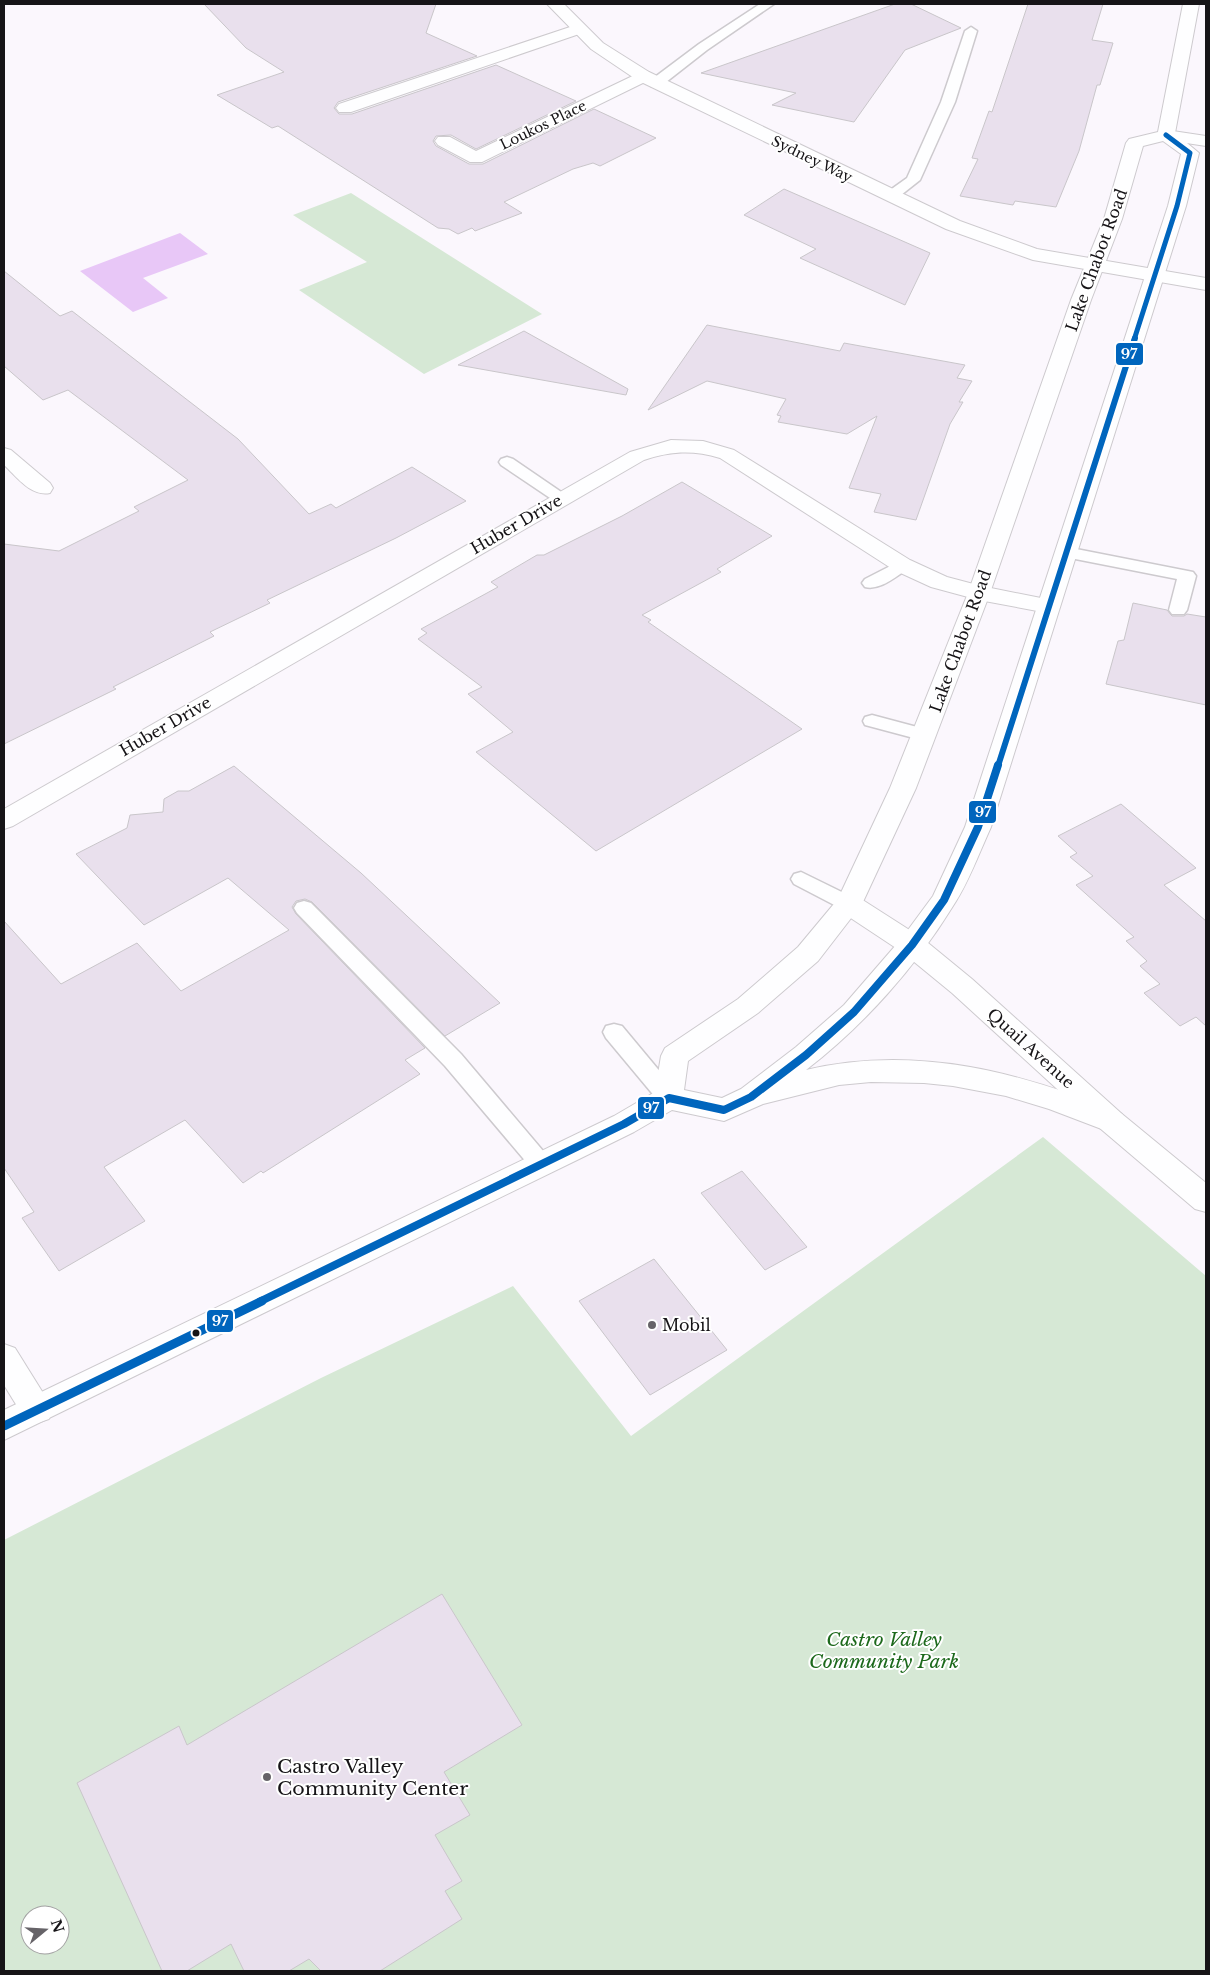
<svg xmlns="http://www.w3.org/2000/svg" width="1210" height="1975" font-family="'Libre Baskerville',serif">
	<rect width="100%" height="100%" fill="#fbf7fd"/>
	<g fill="#d6e8d5" fill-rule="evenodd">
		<polygon points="351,193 542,314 424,374 299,290 367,262 293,215"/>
		<path d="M1043,1137L1206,1276V1971H4V1540L321,1378L513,1286L631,1436ZM30,1915H60V1945H30Z"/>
	</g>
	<polygon fill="#e8c7f7" points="180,233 208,254 143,278 168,298 133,312 80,271"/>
	<g fill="#e9e0ed" stroke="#c9c6ca">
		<polygon points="204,4 436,4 426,33 477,56 338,102 334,108 339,114 352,114 496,65 576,101 476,149 451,135 436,136 433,141 436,146 469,164 483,164 594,109 656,138 600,166 593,163 573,169 504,202 522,213 475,231 472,228 458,234 449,229 438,228 278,126 272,128 217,95 284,72 246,48"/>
		<polygon points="895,4 911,4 961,28 905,50 854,122 772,105 796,93 701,73"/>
		<polygon points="1028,4 1103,4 1092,40 1113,43 1100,85 1097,85 1079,151 1056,207 1015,201 1013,205 960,196 978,159 972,158 989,111 992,112"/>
		<polygon points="784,189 930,253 905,305 800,258 816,249 744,215"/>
		<polygon points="4,271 60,316 72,311 238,439 309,514 331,504 336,508 412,467 466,501 396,538 267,600 270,603 210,632 214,636 113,687 116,689 4,744 4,544 59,551 139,511 134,507 188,480 68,390 43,400 4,366"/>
		<polygon points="707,325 840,351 844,343 965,365 957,378 972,381 959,402 963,402 950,424 916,520 874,512 881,494 849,488 877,416 847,434 778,422 781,416 777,415 786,399 707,381 648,410"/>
		<polygon points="524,331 628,389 626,395 458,365"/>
		<polygon points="682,482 772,536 717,569 721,572 642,615 651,620 648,622 802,729 596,851 476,752 513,732 468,694 482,687 418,639 427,633 421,629 498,587 491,582 537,555 544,555 622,516"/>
		<polygon points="1133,603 1167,610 1172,616 1184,616 1187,614 1206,617 1206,705 1106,684 1118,641 1124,640"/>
		<polygon points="234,766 361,873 500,1003 445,1036 312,902 305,899 296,901 292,907 296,914 425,1048 405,1060 420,1074 263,1173 261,1171 243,1183 185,1120 104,1167 145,1221 59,1271 22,1218 34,1212 4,1168 4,921 61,984 137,943 181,991 289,930 228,878 144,925 76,854 127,828 130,815 163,812 164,799 178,791 189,791"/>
		<polygon points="1121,804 1196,868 1164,885 1206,921 1206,1026 1196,1017 1180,1026 1144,993 1160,984 1140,966 1147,961 1126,941 1134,937 1076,885 1093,876 1070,857 1077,853 1058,836"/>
		<polygon points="742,1171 807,1247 765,1270 701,1193"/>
		<polygon points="654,1259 727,1350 650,1395 579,1301"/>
		<polygon points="442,1594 522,1725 444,1772 470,1815 435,1835 462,1881 445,1891 462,1919 380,1971 321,1971 309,1959 289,1971 244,1971 231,1944 187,1971 162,1971 77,1783 179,1726 187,1745"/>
	</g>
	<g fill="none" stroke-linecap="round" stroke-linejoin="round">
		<defs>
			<g id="service">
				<polygon points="760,4 774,4 707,50 661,86 651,86 650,83 651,80 699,44"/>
				<polygon points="971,27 977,31 955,102 920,180 896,199 886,199 884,196 886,193 907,178 941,102 965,31"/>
				<polygon points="507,457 513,459 570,498 568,502 556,502 501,465 499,462 501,459"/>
				<polygon points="1066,547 1193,572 1196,576 1187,610 1184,614 1172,614 1169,610 1177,579 1060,556 1057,552 1060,548"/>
				<path d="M902,560L908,561L911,565L908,569C896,576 880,591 865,587L862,583L865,579Z"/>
				<polygon points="872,715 932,731 934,735 932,739 925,741 865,725 863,721 865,717"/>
				<polygon points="801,872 856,899 859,904 856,909 849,911 842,909 794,884 791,879 794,874"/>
				<polygon points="304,901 311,903 461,1054 549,1158 552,1164 549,1170 541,1173 533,1170 445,1066 297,913 294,908 297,903"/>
				<polygon points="614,1024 622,1026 677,1092 680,1098 677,1104 669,1107 661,1104 606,1038 603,1032 606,1026"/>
			</g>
			<g id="minor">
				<polygon points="579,24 587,29 585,32 351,112 339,112 336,108 339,104"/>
				<polygon points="643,71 649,72 651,76 649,80 482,162 470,162 438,145 435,141 438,137 450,137 476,151"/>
				<polygon points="1166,130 1206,136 1206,146 1160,139 1157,135 1160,131"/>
				<path d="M671,440L703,441L734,450L910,560L947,577L981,586L1056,601L1059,606L1056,611L1048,613L979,600L931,587L894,570L720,458C693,450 671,451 644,460L13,826L4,829V809L630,452Z"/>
				<path d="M4,448L11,450L50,483L53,488L50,493C31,497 17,477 4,465Z"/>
				<polygon points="849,895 858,897 922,938 972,979 1122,1114 1206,1183 1206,1212 1195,1209 1102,1130 952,993 902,952 840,911 836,904 840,897"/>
				<polygon points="4,1344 15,1348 53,1409 49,1419 37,1423 25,1419 4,1385"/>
			</g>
			<polygon id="tertiary" points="547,4 564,4 603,43 649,72 960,221 1037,249 1206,278 1206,290 1033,260 946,229 637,80 591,49"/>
			<path id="secondary" d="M1183,4H1199L1175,133L1199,153L1186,206L991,827C979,853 969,882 953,906C915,968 863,1026 806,1070C915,1044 1022,1072 1122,1114L1127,1122L1122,1130L1112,1133L1049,1109L1006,1096L953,1086L924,1083L871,1082L839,1085L763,1104L724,1121L672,1110L634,1132L575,1161L4,1440V1410L614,1116L655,1092L661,1056L665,1048L738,999L798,947L838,899L890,788L968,593L1071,300L1104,219L1126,143L1129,139L1158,132ZM1163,141L1181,154L1168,206L965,827L933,896L902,938L844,1005L796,1047L741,1089L722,1098L684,1090L688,1061L758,1013L818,961L862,904L916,788L990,593L1091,300L1122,219L1143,146Z"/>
		</defs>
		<use href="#service" stroke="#cdcace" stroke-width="3"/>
		<use href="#minor" stroke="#cdcace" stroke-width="2"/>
		<use href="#tertiary" stroke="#cdcace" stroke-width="2"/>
		<use href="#secondary" stroke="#cdcace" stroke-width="2"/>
		<use href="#service" fill="#fefeff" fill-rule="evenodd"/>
		<use href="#minor" fill="#fefeff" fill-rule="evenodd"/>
		<use href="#tertiary" fill="#fefeff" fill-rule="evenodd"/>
		<use href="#secondary" fill="#fefeff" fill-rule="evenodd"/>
		<defs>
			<polyline id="bus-1-far3" points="1134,340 1177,206 1190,153 1166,135"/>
			<polyline id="bus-1-far2" points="998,766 1135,338"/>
			<polyline id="bus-1-far1" points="259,1302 624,1124 669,1098 724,1110 751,1097 806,1055 854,1012 912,945 944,900 978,827 998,765"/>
			<polyline id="bus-1" points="4,1426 262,1301"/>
		</defs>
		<use href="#bus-1-far3" stroke="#fff" stroke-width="8"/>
		<use href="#bus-1-far2" stroke="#fff" stroke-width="9"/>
		<use href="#bus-1-far1" stroke="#fff" stroke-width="11"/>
		<use href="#bus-1" stroke="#fff" stroke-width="13"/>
		<use href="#bus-1-far3" stroke="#0065bd" stroke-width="5"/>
		<use href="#bus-1-far2" stroke="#0065bd" stroke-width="6"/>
		<use href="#bus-1-far1" stroke="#0065bd" stroke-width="8"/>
		<use href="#bus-1" stroke="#0065bd" stroke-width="9"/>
	</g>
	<g fill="#666368" stroke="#fff" stroke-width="2">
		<circle cx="652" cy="1325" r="5"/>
		<circle cx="267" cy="1777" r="5"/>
	</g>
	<circle fill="#161417" stroke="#fff" stroke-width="2" cx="196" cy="1333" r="4.5"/>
	<g text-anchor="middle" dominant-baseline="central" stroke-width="4" stroke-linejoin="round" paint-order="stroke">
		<g font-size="14" fill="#161417" stroke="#fff">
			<text transform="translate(543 125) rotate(-26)">Loukos Place</text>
			<text transform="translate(812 159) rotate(26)">Sydney Way</text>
		</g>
		<g font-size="16" fill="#161417" stroke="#fff">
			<text transform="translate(1096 260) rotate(-70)">Lake Chabot Road</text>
			<text transform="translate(516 524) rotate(-30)">Huber Drive</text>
			<text transform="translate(960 641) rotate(-70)">Lake Chabot Road</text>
			<text transform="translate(165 726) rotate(-30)">Huber Drive</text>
			<text transform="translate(1031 1048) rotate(42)">Quail Avenue</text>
		</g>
		<g font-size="16" fill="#161417" stroke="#fff" text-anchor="start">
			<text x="662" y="1325">Mobil</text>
		</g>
		<g font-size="19" font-style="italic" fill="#1d691c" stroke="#fff">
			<text x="884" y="1639">Castro Valley<tspan x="884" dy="22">Community Park</tspan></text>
		</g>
		<g font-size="19" fill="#161417" stroke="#fff" text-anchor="start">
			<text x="277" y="1766">Castro Valley<tspan x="277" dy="22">Community Center</tspan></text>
		</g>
	</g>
	<g stroke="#fff" stroke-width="2">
		<rect x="1115" y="342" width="29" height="24" rx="5" fill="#0065bd"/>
		<rect x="968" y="800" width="29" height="24" rx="5" fill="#0065bd"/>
		<rect x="637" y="1096" width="28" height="24" rx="5" fill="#0065bd"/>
		<rect x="206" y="1309" width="28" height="24" rx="5" fill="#0065bd"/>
	</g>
	<g font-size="14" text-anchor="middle" font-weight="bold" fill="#fff">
		<text x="1129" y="359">97</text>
		<text x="983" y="817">97</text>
		<text x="651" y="1113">97</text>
		<text x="220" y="1326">97</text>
	</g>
	<rect width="1210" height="1975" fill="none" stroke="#161417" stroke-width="10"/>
	<g transform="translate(45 1930) rotate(72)"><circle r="24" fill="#ffffff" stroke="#a2a1a2"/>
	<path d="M0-4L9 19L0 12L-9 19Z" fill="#666368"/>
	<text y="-8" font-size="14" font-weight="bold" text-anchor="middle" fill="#161417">N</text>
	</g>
</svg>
